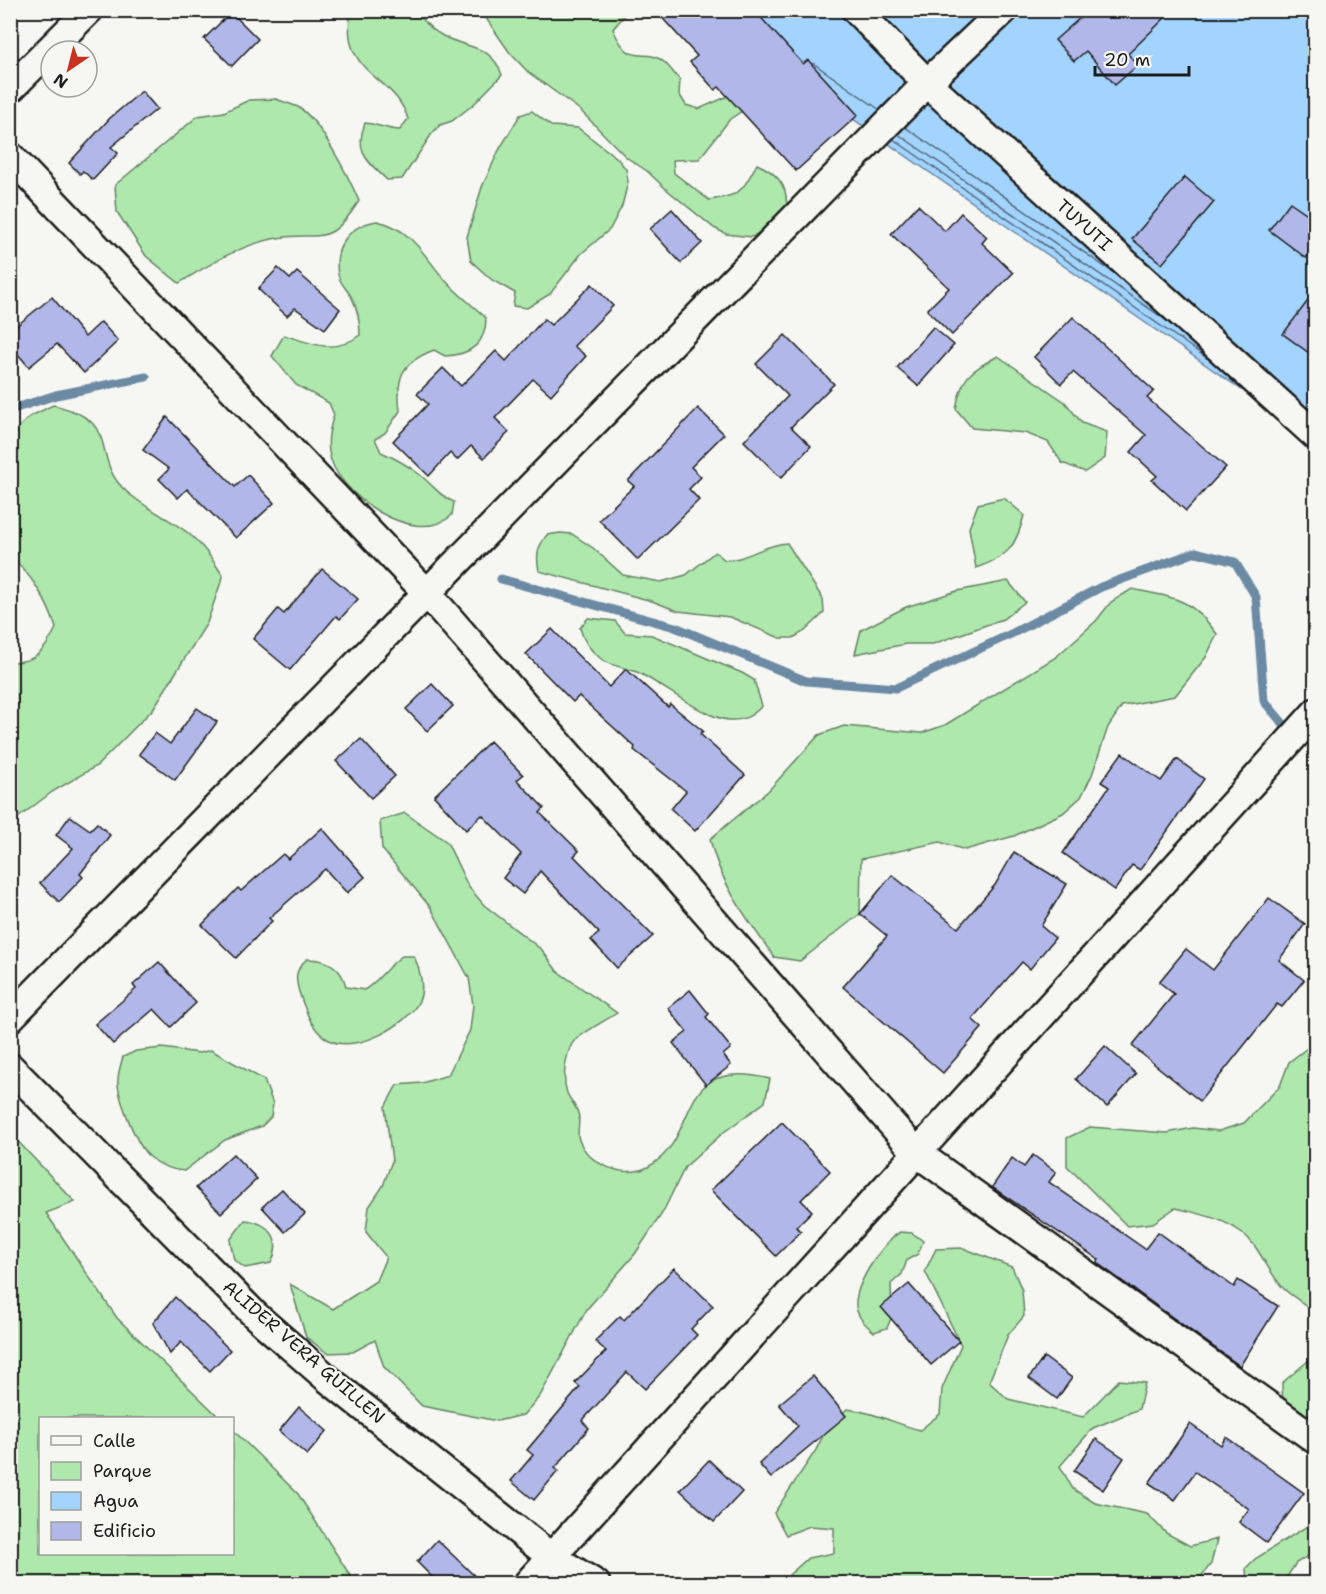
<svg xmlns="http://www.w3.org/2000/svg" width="1326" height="1594" font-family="'Shantell Sans',sans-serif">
	<rect width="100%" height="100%" fill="#f6f6f2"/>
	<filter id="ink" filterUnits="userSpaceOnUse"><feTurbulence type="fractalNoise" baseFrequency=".0167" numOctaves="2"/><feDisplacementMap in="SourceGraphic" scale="12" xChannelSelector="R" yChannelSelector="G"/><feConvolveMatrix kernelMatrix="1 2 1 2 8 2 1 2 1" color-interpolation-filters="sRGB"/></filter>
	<g filter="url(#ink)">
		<g fill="#aee8ad" stroke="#658264" stroke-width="1.5">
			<path d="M351,11H415C423,20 431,30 443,36C467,49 492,44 502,75L474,104L452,121L440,125L431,135L402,179L387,180C367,161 354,152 365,123C378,124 387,130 400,130L408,119C394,73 339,77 351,11Z"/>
			<path d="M481,11H628L613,29C631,71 644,45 664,62C670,67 675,75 680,80L679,94L686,105L699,109L735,93L742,111L730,119L699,159L673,160L674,173L709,200C742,195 741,192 757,164C780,174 791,190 785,215L752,237L726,234L714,228L666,189L647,171L626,157L580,110L528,72L510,53Z"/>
			<path d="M276,99C283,102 292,104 298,107C320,119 349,178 359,201C326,252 320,229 272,239C238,246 209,265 179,283L146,256L117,212L115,185L198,116L224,112L249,100Z"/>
			<polygon points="532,111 551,126 578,128 617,158 626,169 628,182 622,206 610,229 581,254 550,294 527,308 513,306 515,293 492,280 471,261 467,237 482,187 499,150 520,115"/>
			<path d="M377,221C411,228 424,256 445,280C457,294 473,305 486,318C486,344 470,355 445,356L434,350C400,363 396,378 400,411L385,433L375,439L381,452C395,458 407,465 419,474C432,484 439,496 454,502L452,515C416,549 335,494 329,452C327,439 330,426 334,415L329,403L296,385L272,356L284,335C313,344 334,355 360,335C360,322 358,310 352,298C348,290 339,283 338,274C333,246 350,225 377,221Z"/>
			<path d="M998,356L1065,402L1082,423L1107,432L1105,458L1085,472L1062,463L1048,442L1025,433L972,428L956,409C962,376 969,372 998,356Z"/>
			<path d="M53,405C125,421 88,458 127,492C145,508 169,518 188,533C203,545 213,560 223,576L207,623L153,709L98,765L52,792L11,823V662C36,663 46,649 56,628C46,598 33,578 11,556V435L29,417Z"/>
			<path d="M1004,498L1024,515C1016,547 1008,557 976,568L969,528L978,504Z"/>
			<path d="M560,533L572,534L593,548L623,575L661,582L686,575L715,552L725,560C747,560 764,544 787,543L823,599L824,613L805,631L793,638H780L730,617L678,611L652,601L539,571C536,556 537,547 547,535Z"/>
			<polygon points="1008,581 1025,602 1003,619 933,644 906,644 855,654 861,630 906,607 957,591"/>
			<path d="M1132,589C1175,598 1190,597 1217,634L1206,657L1175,696L1122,706L1108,727L1092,775L1081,797L1063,813L1014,836L965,850L940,842L861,859L860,914L800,961L774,957C748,920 720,884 710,839L768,791L819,735L844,726L922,733L945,725L1056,657L1096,621L1111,602Z"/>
			<path d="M588,618L615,621L625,633L652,635L742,673L754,680L762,706C752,716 744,721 729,720C707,719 661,684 639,673C627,667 610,667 600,658C590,650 583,640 580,628Z"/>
			<path d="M405,813L447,842L468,886L484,905L542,950L557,971L617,1013C607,1020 577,1035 572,1044C565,1057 562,1079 567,1093C570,1100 576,1106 578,1113C581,1121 576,1132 579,1140C589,1165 624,1179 648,1167C703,1137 671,1055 770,1079L765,1102L724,1132L685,1167L663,1212L635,1254L587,1309L540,1396L523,1415L497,1421L422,1406L384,1367L375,1340L353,1352L327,1353L306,1337L290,1284L333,1309L376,1281L386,1257L366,1232L369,1207L383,1186L392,1161L385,1107L397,1085L422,1083L448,1075L470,1030L473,1005L469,978L431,908L382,849L380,821Z"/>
			<path d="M402,956H414C420,969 425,988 419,1001C407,1026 355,1054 329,1040C312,1031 306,1012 300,995C295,979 294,970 307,959C328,959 342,967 346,987L364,990C379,981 387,966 402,956Z"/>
			<path d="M1315,1042V1314C1306,1303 1293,1298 1283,1288C1272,1276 1264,1259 1254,1245C1237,1221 1202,1214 1175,1208L1153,1223L1127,1226L1067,1166V1138L1090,1127L1167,1133L1193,1128L1219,1131L1244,1123L1280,1086L1289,1062Z"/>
			<path d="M162,1048L199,1053L211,1050L264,1080L273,1104L271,1117L262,1126L225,1140L184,1171C172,1170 160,1166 150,1157C137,1147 120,1102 118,1085C117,1075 120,1067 123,1057L136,1051Z"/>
			<polygon points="10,1133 75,1202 46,1213 117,1318 220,1418 40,1418 40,1554 232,1554 233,1430 298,1494 355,1583 11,1583"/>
			<path d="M245,1220C270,1223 283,1239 271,1263L245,1268L234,1260L230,1240Z"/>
			<path d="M900,1232L912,1233L923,1241L918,1254L907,1260L902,1274L891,1284L892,1316L887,1328L874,1332C867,1326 860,1320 857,1311C850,1290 882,1243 900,1232Z"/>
			<path d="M963,1248L1012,1267L1022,1290L1024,1316L1008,1335L989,1382L1008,1399L1083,1417L1119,1380L1145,1383L1139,1409L1093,1428L1060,1466L1073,1489L1095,1503L1147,1514L1166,1533L1190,1546L1217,1539L1211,1564L1196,1583H792L789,1575L808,1558L834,1553V1528L810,1526L786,1535L774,1513L816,1450L827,1427L847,1409C875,1412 893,1423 920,1430L940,1414L942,1389L961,1345L925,1271L936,1249Z"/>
			<polygon points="1315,1355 1315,1420 1301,1428 1283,1410 1282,1383"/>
			<polygon points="1315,1521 1315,1552 1296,1563 1283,1583 1247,1583 1246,1568 1255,1559"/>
		</g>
		<polygon fill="#a2d4ff" stroke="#6c8aa4" stroke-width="1.5" points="698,11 1315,11 1315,441"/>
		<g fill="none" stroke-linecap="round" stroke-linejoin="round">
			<g stroke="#526677" stroke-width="1.5">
				<polyline points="813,63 880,110"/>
				<polyline points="905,127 1115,274"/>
				<polyline points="898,134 1167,321"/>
				<polyline points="893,139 1211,361"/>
			</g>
			<g stroke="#6c8aa4" stroke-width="9">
				<polyline points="10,410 56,395 146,377"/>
				<polyline points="501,579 675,627 806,681 896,688 1013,633 1101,587 1196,552 1235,562 1256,597 1264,701 1286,727"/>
			</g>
		</g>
		<g fill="#b1b8e9" stroke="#1c1c1c" stroke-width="1.5">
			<polygon points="655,10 754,10 803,64 808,60 858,115 796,171 719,87 715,90 690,62 697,56"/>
			<polygon points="1089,10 1173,10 1128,54 1138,65 1115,85 1086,51 1074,61 1055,40"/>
			<polygon points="231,12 258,39 232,66 204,39"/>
			<polygon points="142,91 157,109 111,147 118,153 93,180 83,171 80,174 69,163 110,118"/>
			<polygon points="1185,177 1214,202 1162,264 1132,239"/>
			<polygon points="1290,202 1316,220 1316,245 1306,258 1269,230"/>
			<polygon points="918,205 945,231 961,213 987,237 982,243 1013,273 952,335 927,310 949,288 891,234"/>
			<polygon points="672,209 702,243 681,263 650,229"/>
			<polygon points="278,268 290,279 297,272 340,309 325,329 295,308 287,316 258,289"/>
			<polygon points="592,284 613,306 574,346 586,356 551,395 533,379 495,418 509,432 484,458 471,446 457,460 450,453 429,476 393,441 428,404 417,394 443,368 461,386 496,351 506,361 544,319 551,325"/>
			<polygon points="1316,290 1316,358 1283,334"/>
			<polygon points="52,297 85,337 101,322 118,341 84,373 57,344 29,367 10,345 10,331"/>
			<polygon points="1073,317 1154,391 1147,398 1226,467 1186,511 1152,480 1157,476 1131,452 1146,435 1073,372 1061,384 1034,357"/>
			<polygon points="933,327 954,345 918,386 897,368"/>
			<polygon points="785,335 834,384 791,427 811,446 781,478 744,441 788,396 756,364"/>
			<polygon points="698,408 724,434 691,467 701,477 689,489 699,500 638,560 599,520 634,486 628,481"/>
			<polygon points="167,417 235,487 248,475 274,503 236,538 187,489 178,498 159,479 169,469 143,450"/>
			<polygon points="322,569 358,599 340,619 336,616 290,670 253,639 278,609 284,614"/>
			<polygon points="552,629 609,687 626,669 668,707 670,704 703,731 700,734 745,775 695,831 671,809 686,791 634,750 635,747 579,696 573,702 526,654"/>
			<polygon points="432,684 453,706 427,731 406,709"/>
			<polygon points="197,708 217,722 175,780 139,754 155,733 170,744"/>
			<polygon points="361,739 395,776 371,798 336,761"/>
			<polygon points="490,741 523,775 517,780 544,808 540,813 579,851 574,856 653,936 617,968 591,940 599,933 540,871 523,894 503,878 521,854 482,815 466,830 434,796"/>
			<polygon points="1122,753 1161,781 1177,759 1204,779 1140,870 1132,865 1115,890 1063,853 1109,787 1101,782"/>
			<polygon points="70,816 90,830 97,823 110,835 80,874 83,877 59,902 40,883 73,848 56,835"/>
			<polygon points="322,828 365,877 347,893 325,869 269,918 272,921 236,958 202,925 238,888 241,891 283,854 288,859"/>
			<polygon points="1014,852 1067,884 1041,926 1055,938 1030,969 1022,962 972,1019 982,1028 943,1073 843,987 887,936 860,914 892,875 958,928 995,885"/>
			<polygon points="1269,898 1305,924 1279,960 1304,980 1282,1007 1277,1004 1200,1101 1132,1046 1174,994 1159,982 1186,949 1213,970"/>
			<polygon points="159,962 196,1003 171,1027 154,1009 113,1044 95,1024 136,989 133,985"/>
			<polygon points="690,990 709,1014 706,1017 731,1048 723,1055 731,1065 706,1085 673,1043 687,1032 668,1008"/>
			<polygon points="1105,1046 1136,1074 1107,1107 1076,1079"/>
			<polygon points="782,1122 830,1171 801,1200 812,1211 796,1227 801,1231 776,1256 711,1190"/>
			<polygon points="233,1154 257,1179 221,1213 196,1188"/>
			<polygon points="1033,1155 1056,1172 1049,1182 1145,1249 1158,1232 1234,1287 1238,1280 1278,1306 1240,1366 1097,1263 1099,1260 992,1187 1012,1158 1024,1167"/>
			<polygon points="282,1189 305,1214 285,1232 262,1207"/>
			<polygon points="674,1268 713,1306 691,1329 697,1335 645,1389 627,1372 582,1421 589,1428 555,1468 558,1471 534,1500 511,1481 533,1455 527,1450 580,1387 575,1383 606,1351 595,1341 620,1316 624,1320"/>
			<polygon points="909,1284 959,1341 931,1365 881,1307"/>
			<polygon points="175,1297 230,1350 210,1371 181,1342 170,1354 153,1323"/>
			<polygon points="1044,1357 1072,1378 1057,1399 1029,1378"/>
			<polygon points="813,1376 846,1416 771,1478 759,1464 798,1426 779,1404"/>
			<polygon points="299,1407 327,1431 307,1455 279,1431"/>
			<polygon points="1190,1424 1221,1445 1226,1437 1304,1493 1267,1543 1239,1522 1249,1509 1195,1472 1175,1500 1149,1483"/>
			<polygon points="1096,1439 1124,1458 1103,1490 1074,1471"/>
			<polygon points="709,1460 742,1492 714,1522 680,1490"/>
			<polygon points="437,1540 483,1584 439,1584 417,1562"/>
		</g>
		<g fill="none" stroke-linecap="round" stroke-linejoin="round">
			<defs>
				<g id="minor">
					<polyline points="856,10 927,83 1316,436"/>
					<polyline points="10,89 89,10"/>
					<polyline points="10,156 426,592 917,1153 1316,1440"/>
					<polyline points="10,1018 927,83 1004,10"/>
					<polyline points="10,1067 256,1316 328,1379 550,1556 596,1584"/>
					<polyline points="527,1584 1316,712"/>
				</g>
			</defs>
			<use href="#minor" stroke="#1c1c1c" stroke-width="32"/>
			<use href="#minor" stroke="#f6f6f2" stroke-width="27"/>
		</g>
	</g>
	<g text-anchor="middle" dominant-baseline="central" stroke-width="4.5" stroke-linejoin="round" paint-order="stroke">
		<g font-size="18" fill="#1c1c1c" stroke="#f6f6f2">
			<text transform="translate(1084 225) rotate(42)">TUYUTI</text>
			<text transform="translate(304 1352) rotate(41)">ALIDER VERA GUILLEN</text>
		</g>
	</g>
	<rect width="1326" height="1594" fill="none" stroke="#f6f6f2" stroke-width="36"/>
	<rect x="18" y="18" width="1290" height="1558" fill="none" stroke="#1c1c1c" stroke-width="2" filter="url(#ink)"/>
	<rect x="39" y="1417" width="195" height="138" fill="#f6f6f2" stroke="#9f9f9c" stroke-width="1.5"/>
	<rect x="51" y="1436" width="30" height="9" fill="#f6f6f2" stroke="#9f9f9c" stroke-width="1.5"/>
	<text x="93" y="1447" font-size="18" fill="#1c1c1c">Calle</text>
	<rect x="51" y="1462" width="30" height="18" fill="#aee8ad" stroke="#9f9f9c" stroke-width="1.5"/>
	<text x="93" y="1477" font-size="18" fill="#1c1c1c">Parque</text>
	<rect x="51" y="1492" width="30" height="18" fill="#a2d4ff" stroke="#9f9f9c" stroke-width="1.5"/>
	<text x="93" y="1507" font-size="18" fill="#1c1c1c">Agua</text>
	<rect x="51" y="1522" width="30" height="18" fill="#b1b8e9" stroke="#9f9f9c" stroke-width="1.5"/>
	<text x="93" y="1537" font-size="18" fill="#1c1c1c">Edificio</text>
	<g transform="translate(69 69) rotate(215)"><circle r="28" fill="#f6f6f2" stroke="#9f9f9c" stroke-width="1.5"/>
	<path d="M0-4.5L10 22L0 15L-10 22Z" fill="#c8321e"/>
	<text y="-9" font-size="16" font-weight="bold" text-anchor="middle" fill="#1c1c1c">N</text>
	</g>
	<path d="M1095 66v9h94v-9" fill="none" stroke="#1c1c1c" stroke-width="3"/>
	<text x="1104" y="66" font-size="18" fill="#1c1c1c" stroke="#f6f6f2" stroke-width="4.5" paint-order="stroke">20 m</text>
</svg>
